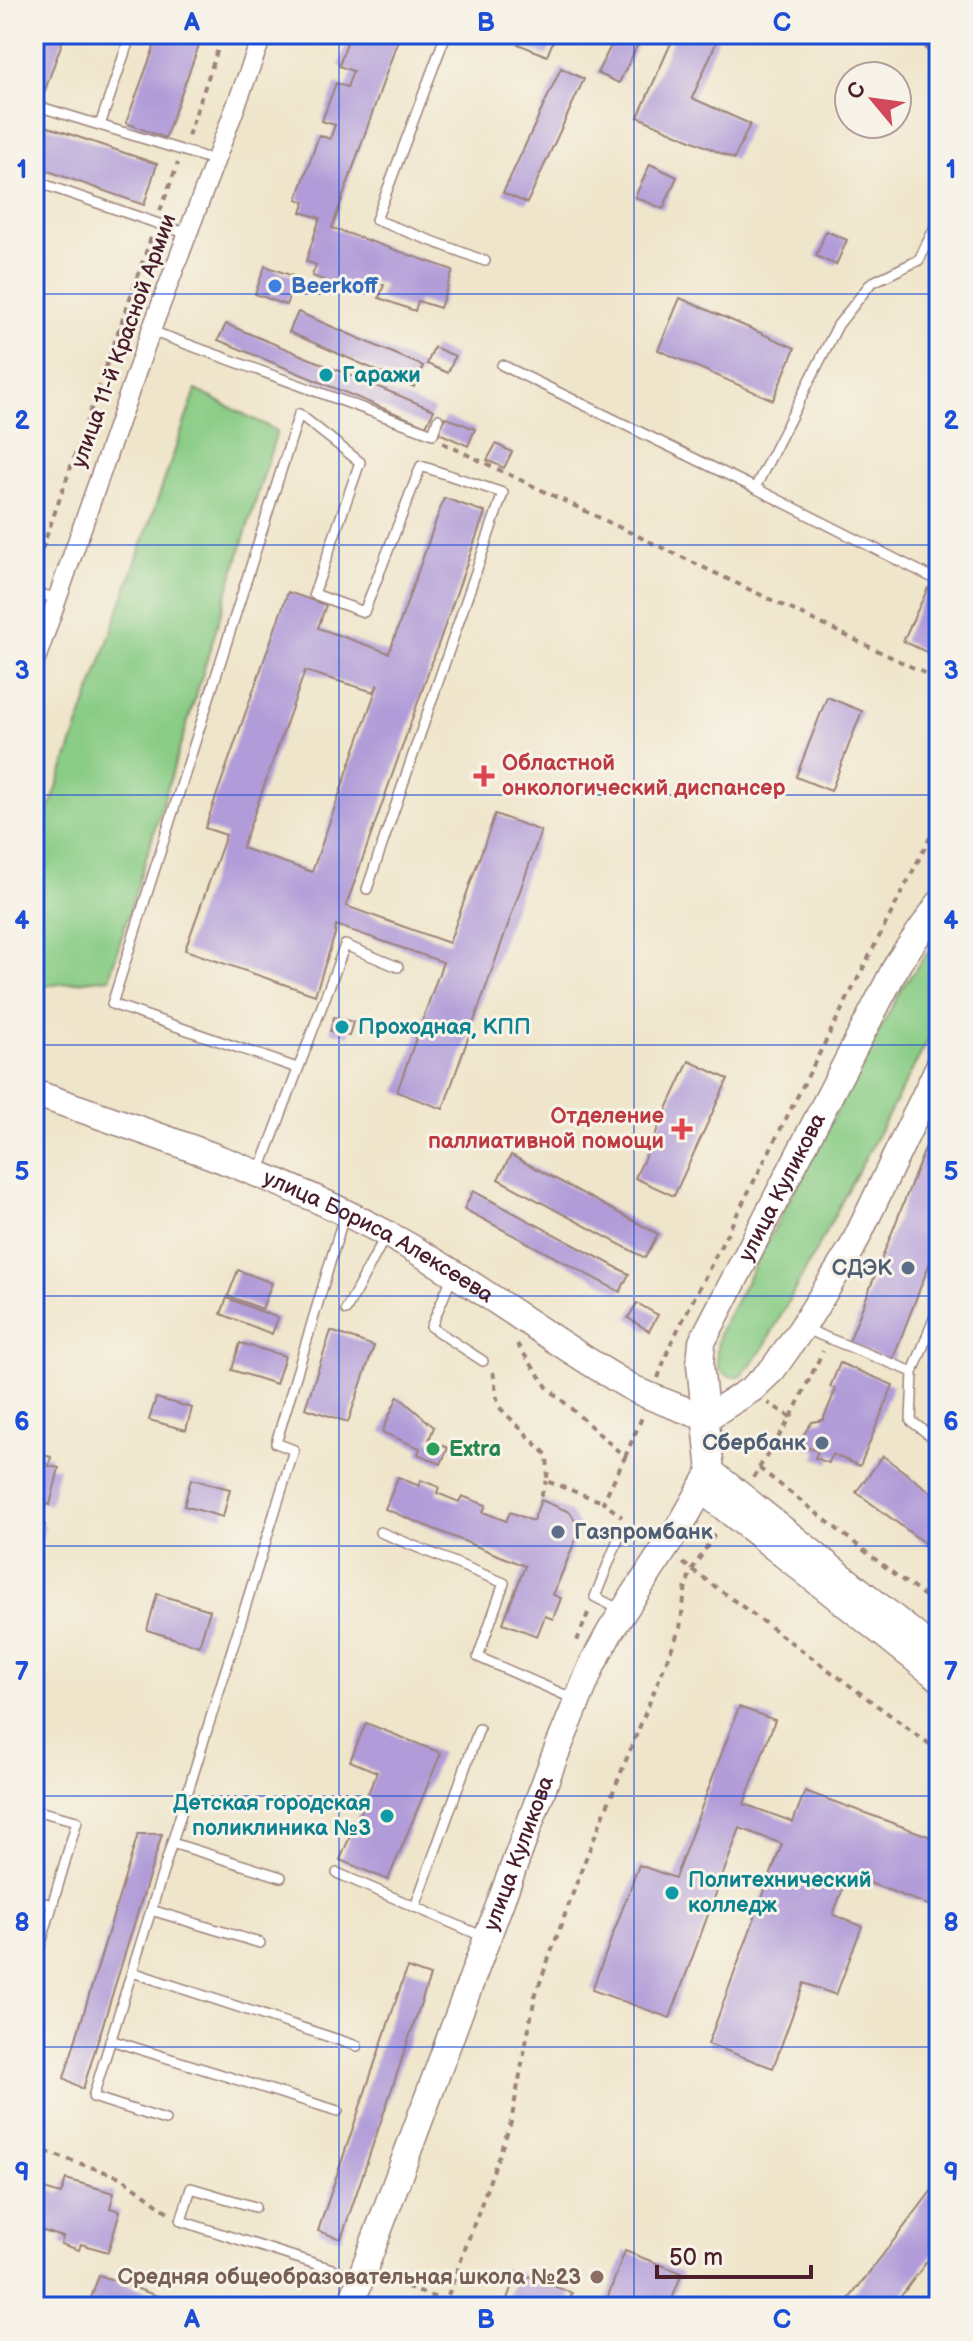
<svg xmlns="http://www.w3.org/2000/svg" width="973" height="2341" font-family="'Balsamiq Sans',sans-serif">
	<rect width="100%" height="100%" fill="#f7f3e8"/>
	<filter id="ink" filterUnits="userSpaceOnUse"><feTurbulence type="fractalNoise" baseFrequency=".0125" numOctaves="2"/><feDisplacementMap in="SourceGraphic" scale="16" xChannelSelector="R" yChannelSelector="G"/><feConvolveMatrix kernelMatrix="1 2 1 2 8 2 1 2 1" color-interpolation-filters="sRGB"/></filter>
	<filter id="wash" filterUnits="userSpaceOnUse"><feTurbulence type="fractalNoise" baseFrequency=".006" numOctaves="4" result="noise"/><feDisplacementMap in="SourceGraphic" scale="32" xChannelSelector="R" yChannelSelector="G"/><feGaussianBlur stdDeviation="1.8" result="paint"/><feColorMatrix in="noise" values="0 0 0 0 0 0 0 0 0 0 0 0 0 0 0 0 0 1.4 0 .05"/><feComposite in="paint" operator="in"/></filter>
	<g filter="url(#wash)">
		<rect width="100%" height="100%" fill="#efe5ca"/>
		<g fill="#89cc85" stroke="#6a7658" stroke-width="2">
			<polygon points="196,390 277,431 109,978 34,987 34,853"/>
			<path d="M927,953H939V1020L763,1349L740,1377C710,1378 716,1352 720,1331L902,988Z"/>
		</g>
		<g id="blocks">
			<g fill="#b19bd8" fill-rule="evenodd">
				<polygon points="34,34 65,34 44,93 34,89"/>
				<polygon points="159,34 203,34 165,138 126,123"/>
				<polygon points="350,34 400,34 332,228 453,270 440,308 418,301 415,311 379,298 384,285 369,280 364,294 312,276 316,265 306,261 320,218 301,212 305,202 297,199 319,135 330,139 335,125 322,121 336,83 347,87 353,71 339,66"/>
				<polygon points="522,34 556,34 547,56 518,44"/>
				<polygon points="617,34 643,34 619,83 597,73"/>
				<polygon points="675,34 720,34 692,98 750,124 734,159 638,117"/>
				<polygon points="561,68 584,79 527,203 503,193"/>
				<polygon points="34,122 157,164 144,205 34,166"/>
				<polygon points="650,164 677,177 663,209 635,197"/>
				<polygon points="826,231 847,240 836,265 816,256"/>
				<polygon points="265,266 296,277 286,305 255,294"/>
				<polygon points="680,298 795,348 773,400 658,350"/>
				<polygon points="298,312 423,366 414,387 289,332"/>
				<polygon points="226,324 434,410 426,426 218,340"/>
				<polygon points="434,347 455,356 448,373 427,364"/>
				<polygon points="445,417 475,429 468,446 439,433"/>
				<polygon points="496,444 512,452 504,468 487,460"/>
				<path d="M444,498L485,512L346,906L449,943L495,814L541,831L443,1109L397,1092L443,962L336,925L335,934L315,995L185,950L226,835L205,828L288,592L326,605L318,628L389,653ZM305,671L374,692L378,684L312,872L242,848Z"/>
				<polygon points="928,588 939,594 939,658 903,641"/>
				<polygon points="827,697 862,711 831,791 796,777"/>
				<polygon points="334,1017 353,1022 349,1036 330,1031"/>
				<polygon points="689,1061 728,1079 674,1196 635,1178"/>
				<polygon points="939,1113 939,1239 892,1361 848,1344"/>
				<polygon points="511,1155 658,1234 645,1258 498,1179"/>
				<polygon points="473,1191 629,1274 620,1292 464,1209"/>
				<polygon points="238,1270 272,1283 262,1309 228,1296"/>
				<polygon points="227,1298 278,1318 272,1334 221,1314"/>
				<polygon points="637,1303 658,1315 649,1331 628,1318"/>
				<polygon points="331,1331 374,1346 348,1422 305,1408"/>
				<polygon points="240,1343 285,1356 276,1384 232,1370"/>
				<polygon points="840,1363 893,1385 860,1466 832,1454 829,1463 815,1458 818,1451 808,1448 804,1442 804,1434 812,1422 823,1420 836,1389 830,1387"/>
				<polygon points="398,1396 434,1427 429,1440 448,1448 441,1464 418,1454 420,1448 382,1432"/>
				<polygon points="156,1398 192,1408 186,1430 149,1420"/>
				<polygon points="34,1453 51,1457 49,1466 59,1468 50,1505 40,1502 35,1520"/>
				<polygon points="883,1456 939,1498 939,1554 856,1492"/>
				<polygon points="398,1477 419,1486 421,1480 439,1487 437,1493 459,1502 462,1496 486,1505 483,1512 506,1521 510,1512 533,1521 541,1500 570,1512 580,1529 553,1595 561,1598 553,1619 545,1616 537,1636 503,1623 525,1566 385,1509"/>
				<polygon points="191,1479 230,1489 223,1517 184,1506"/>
				<polygon points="34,1522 45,1525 35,1566 34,1566"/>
				<polygon points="157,1594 210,1610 199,1646 147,1630"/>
				<polygon points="739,1707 775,1720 744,1804 793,1822 805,1791 939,1840 939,1909 848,1875 833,1915 862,1926 836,1995 804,1983 773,2068 708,2044 782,1844 740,1828 670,2018 592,1990 639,1865 675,1878"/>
				<polygon points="366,1723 441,1753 388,1880 340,1860 377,1772 350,1761"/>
				<polygon points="138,1834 162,1834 83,2089 64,2078"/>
				<polygon points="407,1968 430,1976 341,2239 318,2231"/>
				<polygon points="66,2179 114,2193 110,2208 120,2211 108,2252 81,2244 79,2250 61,2244 63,2237 34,2228 44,2189 61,2194"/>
				<polygon points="939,2181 939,2245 893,2307 843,2307"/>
				<polygon points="625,2251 682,2273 669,2307 604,2307"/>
				<polygon points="517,2272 572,2293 567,2307 504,2307"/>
				<polygon points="99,2275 188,2307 88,2307"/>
			</g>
		</g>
	</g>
	<g filter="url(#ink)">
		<use href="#blocks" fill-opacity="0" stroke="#9c827a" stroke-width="2"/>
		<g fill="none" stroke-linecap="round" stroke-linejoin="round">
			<defs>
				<g id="lane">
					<polyline points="446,34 376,220 485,261"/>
					<polyline points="34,105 217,161"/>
					<polyline points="100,125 131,34"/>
					<polyline points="34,181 188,234"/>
					<polyline points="939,219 919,260 871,283 838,325 755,488 939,581"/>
					<polyline points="151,331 433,434 438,419"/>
					<polyline points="502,365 755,488"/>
					<polyline points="34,593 57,598"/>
					<polyline points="297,1068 112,1004 299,414 360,462 314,594 364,612 421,466 503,493 367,889"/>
					<polyline points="260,1170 345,945 398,967"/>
					<polyline points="452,1277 431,1327 483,1361"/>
					<polyline points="939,1306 913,1372 911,1421 939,1442"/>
					<polyline points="346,1310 385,1237"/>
					<polyline points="805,1329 913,1372"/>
					<polyline points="380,1532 504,1583 478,1657 574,1699"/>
					<polyline points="621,1610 595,1597 621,1532"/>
					<polyline points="34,1810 77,1821 34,1967"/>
					<polyline points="172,1843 281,1877"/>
					<polyline points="337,1873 484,1937"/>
					<polyline points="34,1900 52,1905"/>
					<polyline points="415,1907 479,1729"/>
					<polyline points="151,1910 260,1943"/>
					<polyline points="132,1972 357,2046"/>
					<polyline points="110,2040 338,2111"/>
					<polyline points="165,2120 93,2097 294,1450 276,1443 344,1216"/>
					<polyline points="255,2207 191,2188 181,2221 357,2277"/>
				</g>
				<polyline id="street" points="34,665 149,336 263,34"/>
				<g id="secondary">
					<path id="s1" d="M34,1093C153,1134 273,1173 385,1233C469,1278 545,1337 627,1385C651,1399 680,1407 706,1418"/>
					<polyline points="706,1418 752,1389 773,1369 802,1328 852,1248 939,1066"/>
					<polyline points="711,1472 939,1654"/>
					<polyline points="701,1489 939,1678"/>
					<path id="s2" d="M350,2307L554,1758L593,1663L611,1630L683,1521L711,1472L700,1364L702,1342L898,963L939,904"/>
				</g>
			</defs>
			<use href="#lane" stroke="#9c827a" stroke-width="12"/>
			<use href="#street" stroke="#9c827a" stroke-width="21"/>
			<use href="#secondary" stroke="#9c827a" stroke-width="29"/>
			<g stroke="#9c827a" stroke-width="4" stroke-dasharray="6 6" stroke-linecap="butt">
				<polyline points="905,34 939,57"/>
				<polyline points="188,136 223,34"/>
				<polyline points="160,211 178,163"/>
				<polyline points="119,328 130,331"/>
				<polyline points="443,443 939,680"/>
				<polyline points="34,572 152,235"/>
				<polyline points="517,1344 547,1387 625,1457 603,1502 622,1517"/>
				<path d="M493,1372C496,1384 495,1399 501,1409L547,1455L548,1471L546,1481L603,1502"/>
				<polyline points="658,1378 670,1345 939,820"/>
				<polyline points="791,1417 823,1351"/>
				<polyline points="625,1457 643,1415"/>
				<polyline points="759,1468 791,1417 768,1403"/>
				<polyline points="753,1478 759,1468 898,1577 939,1606"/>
				<polyline points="541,1496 546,1481"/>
				<polyline points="683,1563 939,1751"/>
				<polyline points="577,1641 590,1608"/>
				<polyline points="34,2148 123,2178 169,2213"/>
				<polyline points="384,2280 446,2301"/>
				<polyline points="444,2307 511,2122 535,1996 584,1863 680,1628 686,1585 692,1570 717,1531"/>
			</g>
			<use href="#lane" stroke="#fff" stroke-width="9"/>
			<use href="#street" stroke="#fff" stroke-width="18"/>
			<use href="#secondary" stroke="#fff" stroke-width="26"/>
		</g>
	</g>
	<path fill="none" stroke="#1d4ed8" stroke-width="2" stroke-opacity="0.55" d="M339,34V2307M634,34V2307M34,294H939M34,545H939M34,795H939M34,1045H939M34,1296H939M34,1546H939M34,1796H939M34,2047H939"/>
	<circle fill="#3f7fe0" stroke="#f7f3e8" stroke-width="3" cx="275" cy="286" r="8"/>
	<g fill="#0f9aa8" stroke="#f7f3e8" stroke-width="3">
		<circle cx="326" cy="375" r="8"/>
		<circle cx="342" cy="1027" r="8"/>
		<circle cx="387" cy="1816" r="8"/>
		<circle cx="672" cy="1893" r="8"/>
	</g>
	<g fill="#e0444e" stroke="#f7f3e8" stroke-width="3">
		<path d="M480 764h8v8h8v8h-8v8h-8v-8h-8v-8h8z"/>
		<path d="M678 1117h8v8h8v8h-8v8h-8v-8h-8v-8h8z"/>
	</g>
	<g fill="#5c6f8a" stroke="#f7f3e8" stroke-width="3">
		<circle cx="908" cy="1268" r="8"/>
		<circle cx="822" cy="1443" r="8"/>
		<circle cx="558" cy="1532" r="8"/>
	</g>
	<circle fill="#2e9e5b" stroke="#f7f3e8" stroke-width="3" cx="433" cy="1449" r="8"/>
	<circle fill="#8d6e63" stroke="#f7f3e8" stroke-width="3" cx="597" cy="2277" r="8"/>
	<g text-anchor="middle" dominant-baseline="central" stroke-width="6" stroke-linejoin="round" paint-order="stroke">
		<g font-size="22" font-weight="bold" fill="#366cbe" stroke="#f7f3e8" text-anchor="start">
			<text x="291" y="286">Beerkoff</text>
		</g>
		<g font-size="22" fill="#4a1f2b" stroke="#f7f3e8">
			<text transform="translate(124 341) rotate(-70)">улица 11-й Красной Армии</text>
			<text stroke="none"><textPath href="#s2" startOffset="1218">улица Куликова</textPath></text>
			<text stroke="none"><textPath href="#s1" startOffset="374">улица Бориса Алексеева</textPath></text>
			<text stroke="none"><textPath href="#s2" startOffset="484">улица Куликова</textPath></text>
		</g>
		<g font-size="22" font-weight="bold" fill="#0d838f" stroke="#f7f3e8" text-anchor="start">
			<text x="342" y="375">Гаражи</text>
			<text x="358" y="1027">Проходная, КПП</text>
			<text x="371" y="1803" text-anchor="end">Детская городская<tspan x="371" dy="25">поликлиника №3</tspan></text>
			<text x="688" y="1880">Политехнический<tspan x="688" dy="25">колледж</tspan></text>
		</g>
		<g font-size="22" font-weight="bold" fill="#be3a42" stroke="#f7f3e8" text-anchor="start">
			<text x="502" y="763">Областной<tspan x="502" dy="25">онкологический диспансер</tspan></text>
			<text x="664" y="1116" text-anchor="end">Отделение<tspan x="664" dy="25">паллиативной помощи</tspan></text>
		</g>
		<g font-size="22" font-weight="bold" fill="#4e5e75" stroke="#f7f3e8" text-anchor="end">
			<text x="892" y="1268">СДЭК</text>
			<text x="806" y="1443">Сбербанк</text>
			<text x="574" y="1532" text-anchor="start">Газпромбанк</text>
		</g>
		<g font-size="22" font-weight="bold" fill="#27864d" stroke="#f7f3e8" text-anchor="start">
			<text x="449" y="1449">Extra</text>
		</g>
		<g font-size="22" font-weight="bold" fill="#785e54" stroke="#f7f3e8" text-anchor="end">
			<text x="581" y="2277">Средняя общеобразовательная школа №23</text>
		</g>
	</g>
	<rect width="973" height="2341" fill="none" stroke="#f7f3e8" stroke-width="88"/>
	<g transform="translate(873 100) rotate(299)"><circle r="38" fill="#f7f3e8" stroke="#b29e9c" stroke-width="2"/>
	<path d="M0-6L14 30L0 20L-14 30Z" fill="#d1495b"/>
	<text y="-12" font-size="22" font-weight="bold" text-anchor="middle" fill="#4a1f2b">С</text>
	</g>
	<path d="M657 2265v12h154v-12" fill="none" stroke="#4a1f2b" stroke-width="4"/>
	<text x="669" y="2265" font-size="24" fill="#4a1f2b" stroke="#f7f3e8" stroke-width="6" paint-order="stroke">50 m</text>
	<rect x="44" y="44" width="885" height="2253" fill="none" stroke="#1d4ed8" stroke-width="3"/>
	<g font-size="26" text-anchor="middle" font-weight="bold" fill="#1d4ed8">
		<text x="192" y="31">A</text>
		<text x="486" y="31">B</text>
		<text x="782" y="31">C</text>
		<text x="22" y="178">1</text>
		<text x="951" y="178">1</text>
		<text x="22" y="429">2</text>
		<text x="951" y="429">2</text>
		<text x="22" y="679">3</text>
		<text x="951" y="679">3</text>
		<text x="22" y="929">4</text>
		<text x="951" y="929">4</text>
		<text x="22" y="1180">5</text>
		<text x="951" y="1180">5</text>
		<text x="22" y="1430">6</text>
		<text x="951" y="1430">6</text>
		<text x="22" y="1680">7</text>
		<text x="951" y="1680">7</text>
		<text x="22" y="1931">8</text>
		<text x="951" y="1931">8</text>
		<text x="22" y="2181">9</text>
		<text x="951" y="2181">9</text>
		<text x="192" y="2328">A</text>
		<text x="486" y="2328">B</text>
		<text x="782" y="2328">C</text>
	</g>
</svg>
